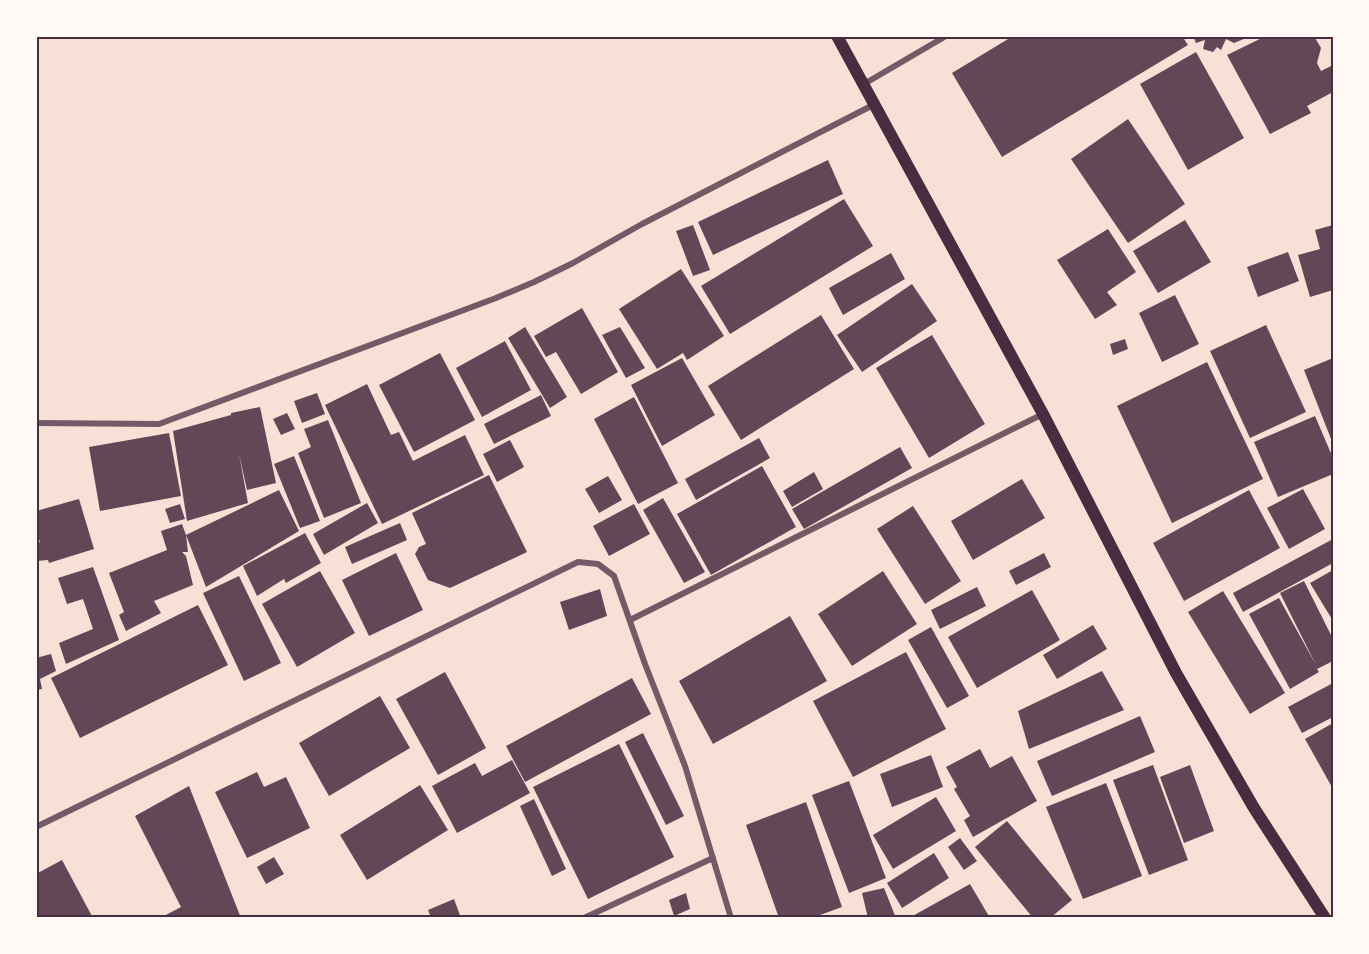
<svg xmlns="http://www.w3.org/2000/svg" width="1369" height="954" font-family="'DejaVu Sans',sans-serif">
	<rect width="100%" height="100%" fill="#f7e1d7"/>
	<g fill="#644757">
		<polygon points="1013,36 1182,36 1188,45 1002,157 952,73"/>
		<polygon points="1193,36 1251,36 1234,43 1226,39 1221,50 1217,47 1213,52 1203,49 1205,40 1196,43"/>
		<polygon points="1266,36 1314,36 1321,48 1317,63 1321,71 1333,65 1333,96 1331,93 1307,106 1311,113 1270,134 1227,55"/>
		<polygon points="1196,52 1244,138 1188,170 1140,84"/>
		<polygon points="1128,119 1185,204 1128,243 1071,159"/>
		<polygon points="828,160 843,194 713,255 698,222"/>
		<polygon points="844,199 873,246 730,334 701,286"/>
		<polygon points="1185,220 1211,262 1158,293 1133,251"/>
		<polygon points="693,225 710,270 693,276 676,231"/>
		<polygon points="1333,225 1333,290 1310,297 1298,255 1320,249 1315,230"/>
		<polygon points="1108,229 1136,272 1107,292 1117,305 1095,319 1057,260"/>
		<polygon points="1288,252 1299,281 1258,297 1247,267"/>
		<polygon points="891,253 905,279 843,315 829,288"/>
		<polygon points="681,269 724,336 687,360 683,353 657,369 619,309"/>
		<polygon points="912,284 937,321 862,372 837,335"/>
		<polygon points="1175,295 1199,344 1162,362 1139,313"/>
		<polygon points="582,308 618,372 581,394 556,352 546,357 534,336"/>
		<polygon points="821,315 854,369 741,440 708,386"/>
		<polygon points="1266,325 1306,412 1250,438 1210,351"/>
		<polygon points="525,327 567,397 550,408 508,338"/>
		<polygon points="620,327 645,368 626,378 602,335"/>
		<polygon points="932,335 985,424 929,458 876,368"/>
		<polygon points="1125,339 1128,349 1113,355 1110,344"/>
		<polygon points="505,341 531,390 482,417 456,368"/>
		<polygon points="440,353 475,420 414,452 379,385"/>
		<polygon points="682,358 715,415 662,446 631,385"/>
		<polygon points="1333,358 1333,444 1304,370"/>
		<polygon points="1207,362 1263,479 1172,523 1117,406"/>
		<polygon points="367,384 391,435 399,432 413,461 465,435 484,475 382,524 325,405"/>
		<polygon points="317,393 325,414 302,423 294,401"/>
		<polygon points="541,395 551,416 494,444 484,424"/>
		<polygon points="634,397 678,483 638,504 594,419"/>
		<polygon points="260,407 276,483 247,490 239,454 248,503 187,521 173,431 231,415 231,413"/>
		<polygon points="287,413 295,429 281,435 273,419"/>
		<polygon points="1315,416 1333,458 1333,474 1278,497 1254,442"/>
		<polygon points="328,420 361,503 324,518 298,453 311,447 304,429"/>
		<polygon points="169,433 181,496 100,511 89,447"/>
		<polygon points="759,438 770,458 696,500 685,479"/>
		<polygon points="510,440 524,467 497,482 483,454"/>
		<polygon points="900,447 912,468 804,529 792,509"/>
		<polygon points="294,456 320,521 300,528 274,464"/>
		<polygon points="762,466 796,527 711,575 677,514"/>
		<polygon points="814,472 823,489 792,507 783,491"/>
		<polygon points="489,475 527,552 450,588 428,580 415,554 419,547 426,544 412,513"/>
		<polygon points="608,476 622,500 599,513 585,489"/>
		<polygon points="1022,479 1045,518 973,560 951,521"/>
		<polygon points="1303,489 1325,529 1289,549 1267,508"/>
		<polygon points="279,490 299,531 206,587 186,535 188,552 182,552 186,556 193,585 154,601 161,613 126,631 119,615 124,612 109,573 167,550 161,531 182,524 186,535"/>
		<polygon points="1249,490 1280,548 1184,601 1153,543"/>
		<polygon points="663,498 705,572 684,583 643,510"/>
		<polygon points="79,499 94,549 49,563 48,560 36,561 36,543 40,542 36,530 36,511"/>
		<polygon points="367,503 378,523 324,555 313,534"/>
		<polygon points="180,504 185,519 170,523 165,509"/>
		<polygon points="634,504 650,534 609,556 593,526"/>
		<polygon points="913,506 961,581 925,604 877,529"/>
		<polygon points="400,523 407,540 352,564 345,547"/>
		<polygon points="305,533 321,563 286,583 284,579 257,596 243,566"/>
		<polygon points="1333,539 1333,563 1243,612 1233,593"/>
		<polygon points="396,553 423,610 369,636 342,580"/>
		<polygon points="1044,553 1051,567 1016,585 1009,571"/>
		<polygon points="93,567 119,640 66,664 59,643 93,629 83,599 67,604 58,578"/>
		<polygon points="1333,570 1333,621 1310,583"/>
		<polygon points="320,571 355,633 297,667 262,604"/>
		<polygon points="883,571 917,624 852,666 818,614"/>
		<polygon points="239,576 281,663 244,681 203,593"/>
		<polygon points="1304,581 1333,639 1333,661 1317,669 1319,672 1290,689 1249,614 1279,598 1316,665 1280,593"/>
		<polygon points="977,587 986,606 940,629 931,610"/>
		<polygon points="600,589 607,616 569,630 560,602"/>
		<polygon points="1032,590 1060,640 977,688 948,637"/>
		<polygon points="1223,591 1285,693 1250,714 1188,612"/>
		<polygon points="198,605 228,665 80,738 51,678"/>
		<polygon points="790,616 827,681 713,744 679,681"/>
		<polygon points="1093,625 1107,649 1057,679 1043,655"/>
		<polygon points="931,627 969,696 947,708 908,640"/>
		<polygon points="906,652 946,729 853,777 813,701"/>
		<polygon points="51,654 56,671 40,679 42,689 36,690 36,658"/>
		<polygon points="1102,671 1124,710 1029,749 1018,711"/>
		<polygon points="445,672 486,748 438,775 396,699"/>
		<polygon points="632,678 651,714 525,782 506,746"/>
		<polygon points="1333,683 1333,717 1302,733 1288,707"/>
		<polygon points="380,696 410,748 329,796 299,743"/>
		<polygon points="1140,716 1155,752 1052,796 1037,761"/>
		<polygon points="1333,723 1333,789 1305,739"/>
		<polygon points="643,733 684,816 666,825 625,742"/>
		<polygon points="619,744 674,857 588,899 533,787"/>
		<polygon points="980,749 990,768 1012,756 1037,801 973,837 964,820 970,816 954,789 957,787 946,767"/>
		<polygon points="931,755 943,787 892,807 880,774"/>
		<polygon points="512,760 530,793 457,833 432,786 475,763 482,776"/>
		<polygon points="1153,765 1188,860 1149,875 1113,780"/>
		<polygon points="1190,765 1214,831 1184,843 1160,777"/>
		<polygon points="257,772 264,787 286,777 310,828 247,858 215,792"/>
		<polygon points="849,781 886,878 849,893 812,795"/>
		<polygon points="1106,783 1142,876 1083,899 1046,807"/>
		<polygon points="420,785 448,830 367,880 340,835"/>
		<polygon points="189,786 241,918 160,918 181,907 135,816"/>
		<polygon points="936,797 956,831 893,869 873,835"/>
		<polygon points="534,799 566,869 552,876 520,806"/>
		<polygon points="806,802 842,907 812,918 779,918 746,825"/>
		<polygon points="1007,821 1072,900 1050,918 1033,918 975,847"/>
		<polygon points="960,838 977,861 964,870 948,847"/>
		<polygon points="934,853 949,878 902,908 887,883"/>
		<polygon points="274,857 284,874 266,884 257,867"/>
		<polygon points="62,860 93,918 36,918 36,874"/>
		<polygon points="970,884 990,918 909,918"/>
		<polygon points="884,888 896,918 868,918 862,893"/>
		<polygon points="686,893 690,909 674,916 669,900"/>
		<polygon points="454,899 461,918 431,918 428,910"/>
	</g>
	<g fill="none" stroke-linecap="round" stroke-linejoin="round">
		<g stroke="#755966" stroke-width="6">
			<polyline points="864,84 946,36"/>
			<polyline points="36,423 159,424 496,298 534,282 573,263 642,224 875,104"/>
			<polyline points="630,620 1043,414"/>
			<polyline points="36,827 578,562 598,564 614,576 645,664 685,766 731,918"/>
			<polyline points="584,918 713,858"/>
		</g>
		<polyline stroke="#4a2c40" stroke-width="12" points="837,36 1043,414 1176,673 1254,808 1325,918"/>
	</g>
	<rect width="1369" height="954" fill="none" stroke="#fffaf5" stroke-width="75"/>
	<rect x="38" y="38" width="1294" height="878" fill="none" stroke="#4a2c40" stroke-width="2"/>
</svg>
